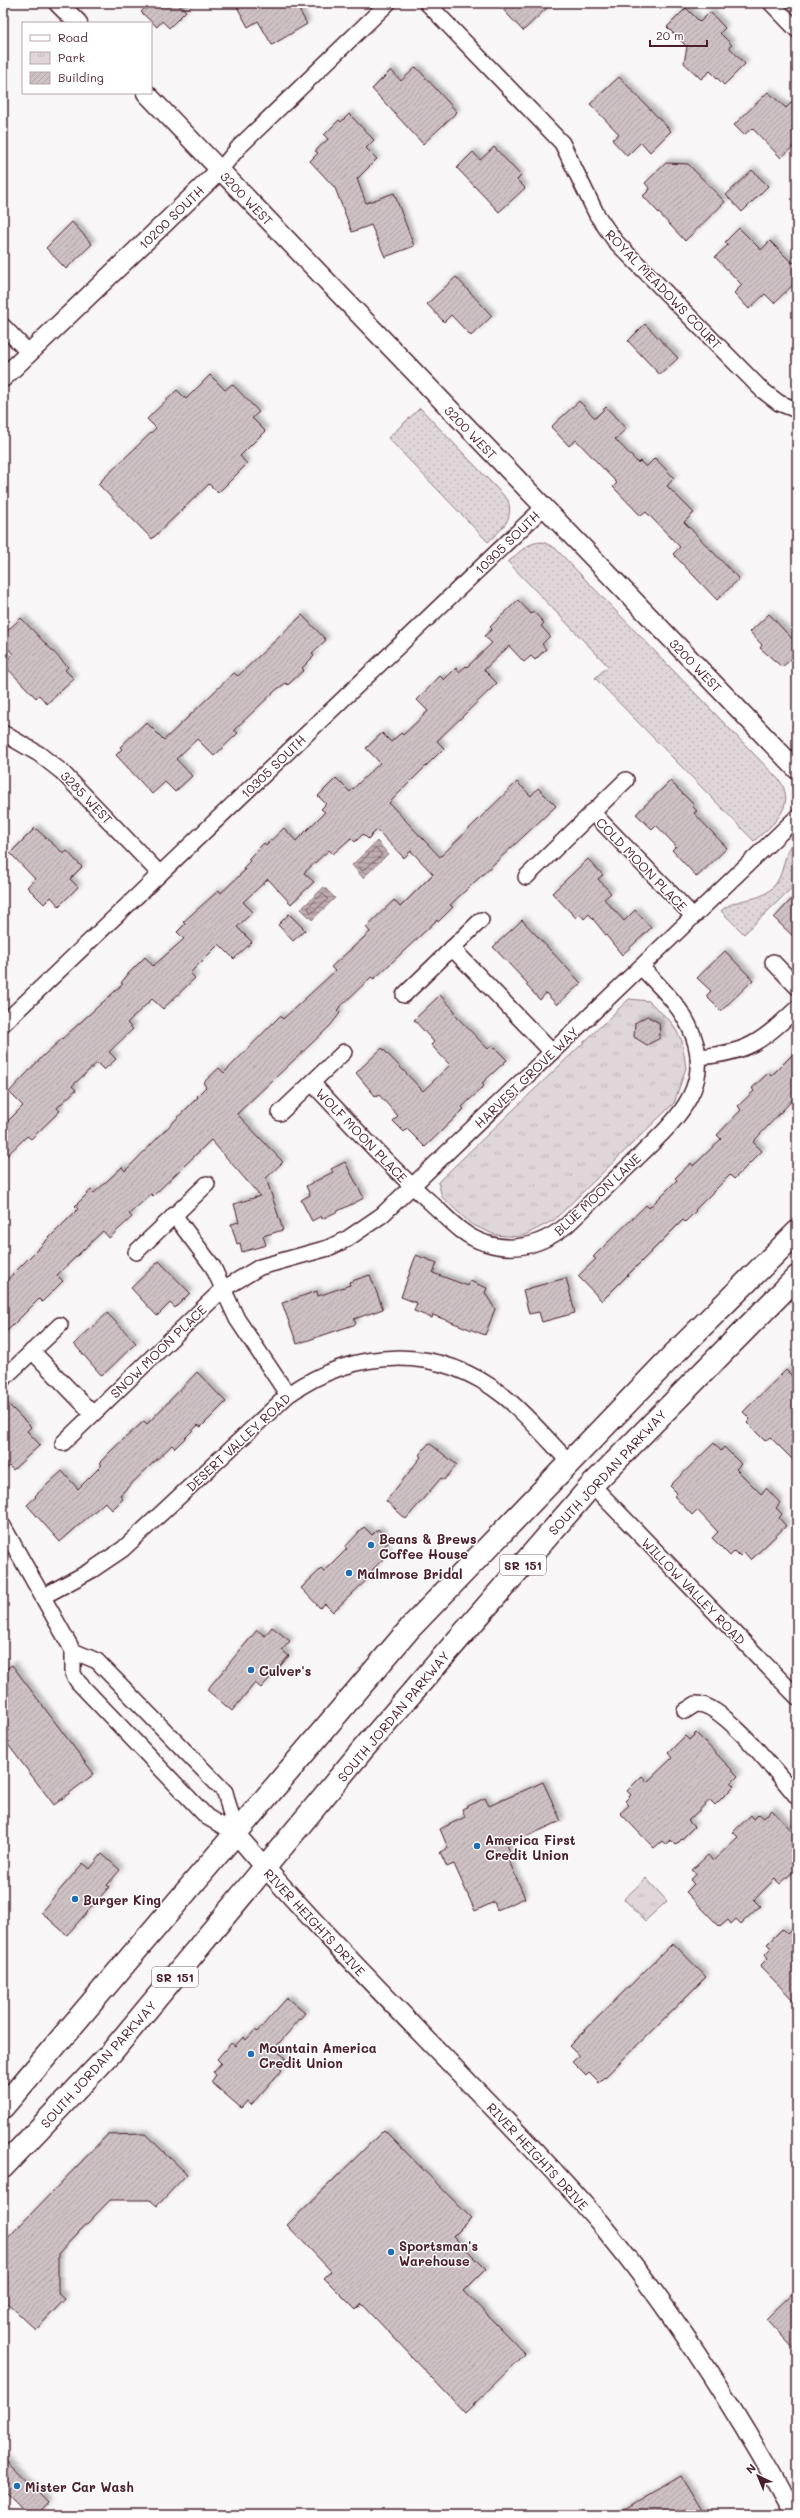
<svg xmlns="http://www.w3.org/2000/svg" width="800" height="2518" font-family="Mali,sans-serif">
	<defs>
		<pattern id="grass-dots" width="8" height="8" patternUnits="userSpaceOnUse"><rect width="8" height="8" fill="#ded6d9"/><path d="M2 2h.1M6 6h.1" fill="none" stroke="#c0b7ba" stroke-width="1.8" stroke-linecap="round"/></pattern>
		<pattern id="park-tufts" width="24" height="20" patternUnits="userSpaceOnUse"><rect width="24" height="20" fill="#ded6d9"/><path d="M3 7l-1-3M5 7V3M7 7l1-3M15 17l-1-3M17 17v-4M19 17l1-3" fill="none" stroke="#c0b7ba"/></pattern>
		<pattern id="water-rules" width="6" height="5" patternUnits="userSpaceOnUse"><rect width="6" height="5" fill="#bdadb0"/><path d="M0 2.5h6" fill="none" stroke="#9c8c8f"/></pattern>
		<pattern id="building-hatch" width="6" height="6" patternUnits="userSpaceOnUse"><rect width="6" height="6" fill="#cdc1c4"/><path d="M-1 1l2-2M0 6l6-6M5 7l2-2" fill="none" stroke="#b2a5a9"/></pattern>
		<filter id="shadow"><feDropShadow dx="3.5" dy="-3.5" stdDeviation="2" flood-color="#0004"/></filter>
	</defs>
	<rect width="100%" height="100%" fill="#f8f6f7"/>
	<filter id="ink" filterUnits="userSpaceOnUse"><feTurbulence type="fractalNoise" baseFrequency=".025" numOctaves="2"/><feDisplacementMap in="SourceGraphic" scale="8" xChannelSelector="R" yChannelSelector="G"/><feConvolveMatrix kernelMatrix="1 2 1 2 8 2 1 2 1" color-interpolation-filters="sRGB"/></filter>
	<g filter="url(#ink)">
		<g fill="url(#grass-dots)" stroke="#947a82">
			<path d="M420,408L508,500C514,520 502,529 488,542L388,438Z"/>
			<path d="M543,542L555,548L780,781C797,807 772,825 754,841L595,678L608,666L508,562C520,552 527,542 543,542Z"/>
			<path d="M797,838V883L744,934L721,911C739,895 758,904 773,887C787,872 781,851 797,838Z"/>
		</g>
		<g fill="url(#park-tufts)" stroke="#947a82">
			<polygon points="629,999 649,1001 672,1023 682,1041 686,1068 674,1103 554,1220 521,1237 495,1235 471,1224 442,1197 438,1182"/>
			<polygon points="646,1878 667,1901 645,1921 624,1899"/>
		</g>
		<g fill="url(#water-rules)" stroke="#8f747b">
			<polygon points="377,841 388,854 363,878 352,865"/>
			<polygon points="324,887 335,898 312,920 301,909"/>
		</g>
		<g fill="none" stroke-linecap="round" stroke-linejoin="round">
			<g stroke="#785860" stroke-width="1">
				<polygon points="376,848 382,855 362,871 358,865"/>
				<polygon points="323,894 328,899 311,913 308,908"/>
			</g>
		</g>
		<g fill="url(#building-hatch)" stroke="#4a1f2b" filter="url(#shadow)">
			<polygon points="150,3 177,3 186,11 169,28 162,21 157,27 141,12"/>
			<polygon points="235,3 295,3 307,24 272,45 258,21 248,27"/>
			<polygon points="497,3 552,3 523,31"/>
			<polygon points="686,8 700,22 710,12 725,28 720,33 732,45 729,47 745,64 724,85 710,71 701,79 684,63 687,47 667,27"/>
			<polygon points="416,67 457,112 423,144 372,89 391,70 401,81"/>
			<polygon points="619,77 671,131 650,152 641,142 627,156 612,140 619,134 590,104"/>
			<polygon points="768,92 786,108 797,97 797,143 781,158 752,128 744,135 734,125"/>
			<polygon points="349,114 374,140 366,148 377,159 357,179 366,203 394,193 414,246 385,257 371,225 352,232 335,188 310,161 318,153 315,151 328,139 324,135 339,120 341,122"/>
			<polygon points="494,147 521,176 517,180 525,188 499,212 457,168 473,152 480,160"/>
			<polygon points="666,163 688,164 725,202 685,241 643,196 650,189 645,183"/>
			<polygon points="752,170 768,186 742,212 726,195"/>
			<polygon points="72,222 92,244 66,269 46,248"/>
			<polygon points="739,228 761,250 770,241 791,262 797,263 797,281 774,303 765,294 749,309 734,293 742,285 715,257 728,245 725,242"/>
			<polygon points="456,277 492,316 471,336 451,315 444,322 427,304"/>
			<polygon points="645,324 678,358 660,375 628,341"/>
			<polygon points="210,375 225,390 232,384 259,412 252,418 265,431 240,456 247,464 218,493 209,484 152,539 98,484 156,428 147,419 177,390 186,399"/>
			<polygon points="579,401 595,418 606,407 626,429 615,439 638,463 640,461 646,467 655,458 674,478 667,486 694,513 684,522 739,579 717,600 673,554 680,547 646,512 641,516 613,487 617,483 576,440 569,446 551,427"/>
			<polygon points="518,600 531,614 533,611 544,623 541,626 550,636 542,644 546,649 535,660 531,656 524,662 509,646 484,670 497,683 437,741 444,748 389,803 440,857 517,782 531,796 538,788 556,806 450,905 453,907 438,922 437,920 374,979 371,977 337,1010 340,1013 330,1026 237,1114 283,1162 266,1178 283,1230 263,1236 266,1245 242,1252 240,1243 237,1244 231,1224 239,1222 234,1204 260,1196 211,1140 153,1196 151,1194 129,1214 132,1217 109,1238 103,1231 57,1275 63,1281 42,1302 39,1299 3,1335 3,1284 78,1209 75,1206 91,1190 94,1193 122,1167 125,1171 198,1097 197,1096 206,1087 203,1083 219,1068 224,1073 280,1016 283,1019 335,971 331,967 370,932 366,927 394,900 400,907 433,874 411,851 404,858 377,830 368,839 363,834 355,842 351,838 333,854 329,850 304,873 314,882 291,904 268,879 243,902 253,912 237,927 252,942 234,959 219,944 190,973 195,978 163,1009 152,999 127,1023 133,1029 109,1052 116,1059 104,1070 97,1063 72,1086 76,1090 57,1108 60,1111 31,1139 27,1136 3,1159 3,1126 23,1106 9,1092 43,1056 123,984 121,983 129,973 145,957 153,966 184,939 177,932 185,924 183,922 219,890 221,893 245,870 243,868 250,861 248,859 264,843 266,845 284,828 296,841 325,812 321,809 326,804 318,796 336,778 350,792 359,783 380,763 366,748 382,733 391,742 401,733 403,735 428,711 417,700 440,676 444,680 456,668 459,672 466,666 467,667 492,643 484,636 492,629 490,627"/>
			<polygon points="769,614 797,644 797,654 782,667 760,648 762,645 750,632"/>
			<polygon points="302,615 326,640 312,653 314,656 302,668 304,670 288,685 286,683 276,690 234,730 238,733 214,756 197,739 176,759 192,776 175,792 165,782 152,794 116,755 122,749 120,747 146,722 164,740 234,673 238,676"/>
			<polygon points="21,618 68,667 65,670 74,679 47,704 39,695 36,698 3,664 13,654 3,643 3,635"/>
			<polygon points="670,781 694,805 692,806 697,811 694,813 727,848 697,877 672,850 676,846 656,825 652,829 636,814"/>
			<polygon points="35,828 64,854 67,851 82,867 70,879 78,887 59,906 51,897 44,904 27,887 35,879 10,853"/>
			<polygon points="588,859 603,875 598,879 611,893 604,899 624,921 635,910 651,928 622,955 589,914 584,919 580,914 576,918 552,893"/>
			<polygon points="797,893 797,940 774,918"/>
			<polygon points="289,914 305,930 293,941 278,925"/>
			<polygon points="522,920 581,983 557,1005 546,993 540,1000 526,985 528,984 493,947"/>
			<polygon points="725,951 753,980 721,1011 706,996 711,991 697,978"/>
			<polygon points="440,995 455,1011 453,1013 488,1049 492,1045 507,1060 482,1083 484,1086 462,1107 464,1109 425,1147 407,1129 404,1132 393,1121 398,1116 379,1095 376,1097 356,1073 382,1048 423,1091 450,1065 431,1045 434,1042 414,1020"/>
			<polygon points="647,1016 659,1023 660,1038 647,1045 634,1037 635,1023"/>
			<polygon points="797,1050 797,1095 753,1142 762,1151 734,1179 730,1175 695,1210 696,1211 685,1222 683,1220 602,1301 578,1276 596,1259 593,1257 646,1205 649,1208 677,1180 675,1178 691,1163 693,1166 721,1139 717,1135 741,1110 738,1106 754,1091 752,1088 768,1073 771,1076"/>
			<polygon points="345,1162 364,1198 322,1219 321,1216 312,1221 301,1200 310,1195 306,1186 333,1172 331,1169"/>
			<polygon points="416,1255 437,1263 433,1273 468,1286 470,1281 487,1288 485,1293 495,1309 485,1335 433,1315 432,1318 414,1311 417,1303 401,1297"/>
			<polygon points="159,1261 190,1293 175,1308 170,1303 157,1316 131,1288"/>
			<polygon points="370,1275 383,1309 354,1319 356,1324 297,1344 282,1303 317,1291 318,1296 350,1285 349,1282"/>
			<polygon points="566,1278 575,1313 542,1322 539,1312 529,1314 523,1290"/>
			<polygon points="107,1313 136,1343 102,1376 74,1344"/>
			<polygon points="786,1370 797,1381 797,1464 770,1437 765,1441 747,1423 750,1419 743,1412"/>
			<polygon points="197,1372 226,1402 201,1427 198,1425 175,1448 172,1445 150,1466 120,1495 123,1499 112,1510 105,1502 60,1542 27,1505 36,1497 35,1496 62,1471 78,1489 102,1465 99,1463 115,1447 144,1421 147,1424"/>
			<polygon points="3,1399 31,1427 27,1431 40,1445 13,1470 9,1466 3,1472"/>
			<polygon points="429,1443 457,1465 444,1480 441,1478 406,1519 386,1501 421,1457 419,1455"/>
			<polygon points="714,1443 721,1451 724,1447 741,1464 736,1469 761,1494 766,1488 780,1503 776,1508 782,1514 779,1518 786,1526 751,1560 744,1552 740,1556 735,1551 730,1556 712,1538 718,1532 697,1510 692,1515 674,1496 677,1493 670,1486"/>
			<polygon points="364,1527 372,1535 378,1529 389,1542 383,1547 389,1553 370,1572 373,1574 333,1612 325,1604 320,1608 301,1588 321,1569 324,1572 347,1549 345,1547"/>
			<polygon points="272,1627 290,1641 282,1650 289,1656 261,1688 255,1683 232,1711 207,1690 257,1630 265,1636"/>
			<polygon points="12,1665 94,1774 54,1805 3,1738 3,1671"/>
			<polygon points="696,1733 738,1776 731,1783 734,1786 715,1805 710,1800 688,1821 694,1827 676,1845 671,1840 666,1845 662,1841 654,1848 620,1813 629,1805 625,1801 631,1795 627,1791 642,1776 647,1782 672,1758 668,1753 685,1736 689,1740"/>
			<polygon points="543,1782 561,1821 507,1845 510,1852 506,1854 525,1898 497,1910 494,1902 475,1911 454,1864 447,1867 440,1852 448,1848 440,1829 465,1817 462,1809 485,1798 489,1806"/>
			<polygon points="772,1810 797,1836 797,1868 780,1884 775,1879 754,1900 760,1906 741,1924 736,1919 731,1924 728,1920 720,1927 686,1892 694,1884 690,1880 697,1874 692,1870 708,1855 713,1861 738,1837 733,1832 751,1815 754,1819 759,1814 764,1818"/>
			<polygon points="102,1854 120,1870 107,1885 109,1887 67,1935 41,1912 83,1863 90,1869"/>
			<polygon points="797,1925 797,2004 760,1966 768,1958 765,1954 771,1948 767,1944 782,1929 787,1934"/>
			<polygon points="673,1943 706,1977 599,2083 589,2073 586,2076 572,2062 579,2056 569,2046"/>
			<polygon points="287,1998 305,2013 274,2049 286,2058 278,2067 282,2070 251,2105 247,2101 241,2108 211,2082 216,2075 213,2072 221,2063 217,2059 231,2043 235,2046 243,2037 246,2040 255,2030 257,2032"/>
			<polygon points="384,2130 471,2218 453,2236 486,2269 464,2291 525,2354 465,2413 362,2304 356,2310 324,2278 331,2271 287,2225"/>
			<polygon points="145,2134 187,2174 157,2206 150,2200 110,2200 78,2233 58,2254 58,2293 65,2299 36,2330 3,2299 3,2243 107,2135"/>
			<polygon points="797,2289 797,2352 766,2319"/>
			<polygon points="3,2457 48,2503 37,2515 28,2515 3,2490"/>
			<polygon points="681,2476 705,2515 615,2515"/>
		</g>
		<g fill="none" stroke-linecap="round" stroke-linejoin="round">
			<defs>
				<g id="minor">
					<polyline points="427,3 562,143 597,215 615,241 762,390 779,403 797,410"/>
					<polyline points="771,3 797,30"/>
					<polyline points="220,170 239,147 388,3"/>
					<polyline points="3,326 29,353"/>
					<polyline points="3,733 39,754 62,772 160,874"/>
					<polyline points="592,812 693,916"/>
					<polyline points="526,877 626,780"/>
					<polyline points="452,948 552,1052"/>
					<polyline points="773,962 797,987"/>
					<polyline points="404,995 481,920"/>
					<polyline points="3,1024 543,508"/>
					<path d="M698,1057C748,1053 761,1042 797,1008"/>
					<path d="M312,1083C350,1123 388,1165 430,1202C447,1217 462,1236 485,1243C515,1253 543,1244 567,1225C589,1204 611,1183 633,1162C672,1124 719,1086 689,1026C678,1003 658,985 641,967"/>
					<polyline points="280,1113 344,1052"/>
					<polyline points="174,1215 213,1267 237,1319 288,1395"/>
					<polyline points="136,1252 207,1184"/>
					<polyline points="32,1351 93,1414"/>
					<polyline points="3,1379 60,1325"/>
					<polyline points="63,1443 223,1289 260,1267 328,1248 347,1239 382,1215 797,817"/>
					<polyline points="592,1485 797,1697"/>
					<polyline points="3,1526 73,1651 73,1674 78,1682 207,1817 236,1834"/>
					<path d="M44,1596L92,1570L123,1549L288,1395C355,1347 439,1344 505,1397C528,1416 548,1440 569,1462"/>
					<polyline points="73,1651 97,1661 225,1792 236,1834"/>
					<path d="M685,1711L696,1704C723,1702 780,1777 797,1797"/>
				</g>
				<g id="tertiary">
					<polyline points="58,3 78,23"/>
					<polyline points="146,93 797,770"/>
					<polyline points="3,378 220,170"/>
					<path d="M236,1834C310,1921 391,2002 470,2084C514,2129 559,2175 600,2223C675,2313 738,2412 794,2515"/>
				</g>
				<g id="primary">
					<polyline points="3,2107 411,1627 674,1354 797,1232"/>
					<polyline points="3,2167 110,2054 364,1748 592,1485 797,1277"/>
				</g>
			</defs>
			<use href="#minor" stroke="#4a1f2b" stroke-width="18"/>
			<use href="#tertiary" stroke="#4a1f2b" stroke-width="21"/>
			<use href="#primary" stroke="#4a1f2b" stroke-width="25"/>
			<use href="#minor" stroke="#fff" stroke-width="15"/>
			<use href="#tertiary" stroke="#fff" stroke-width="18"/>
			<use href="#primary" stroke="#fff" stroke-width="22"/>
		</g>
	</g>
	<g fill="#1f6fb2" stroke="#fff" stroke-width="1.5">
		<circle cx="371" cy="1545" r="4"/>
		<circle cx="349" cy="1573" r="4"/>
		<circle cx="251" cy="1670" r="4"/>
		<circle cx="477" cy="1846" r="4"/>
		<circle cx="75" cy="1899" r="4"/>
		<circle cx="251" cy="2054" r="4"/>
		<circle cx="391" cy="2252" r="4"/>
		<circle cx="17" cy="2486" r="4"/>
	</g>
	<g text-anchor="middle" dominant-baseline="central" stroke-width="3" stroke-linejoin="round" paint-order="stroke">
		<g fill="#fff" stroke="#80626b" stroke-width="1">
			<rect x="500" y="1555" width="46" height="20" rx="3"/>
			<rect x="152" y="1967" width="46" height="20" rx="3"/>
		</g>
		<g font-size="12" font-weight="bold" fill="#4a1f2b">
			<text x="523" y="1565">SR 151</text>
			<text x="175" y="1977">SR 151</text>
		</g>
		<g font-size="13" fill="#4a1f2b" stroke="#fff">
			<text transform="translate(247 198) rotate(46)">3200 WEST</text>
			<text transform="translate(171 217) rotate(-44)">10200 SOUTH</text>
			<text transform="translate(664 289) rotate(46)">ROYAL MEADOWS COURT</text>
			<text transform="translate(471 432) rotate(46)">3200 WEST</text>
			<text transform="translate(507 542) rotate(-44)">10305 SOUTH</text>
			<text transform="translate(696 665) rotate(46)">3200 WEST</text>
			<text transform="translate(273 766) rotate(-44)">10305 SOUTH</text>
			<text transform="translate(87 797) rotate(46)">3285 WEST</text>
			<text transform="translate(642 864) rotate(46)">COLD MOON PLACE</text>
			<text transform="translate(526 1077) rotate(-44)">HARVEST GROVE WAY</text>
			<text transform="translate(362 1135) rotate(46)">WOLF MOON PLACE</text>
			<text transform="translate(597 1194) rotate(-43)">BLUE MOON LANE</text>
			<text transform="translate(158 1351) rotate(-44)">SNOW MOON PLACE</text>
			<text transform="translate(238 1442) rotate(-43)">DESERT VALLEY ROAD</text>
			<text transform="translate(607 1472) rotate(-47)">SOUTH JORDAN PARKWAY</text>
			<text transform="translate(694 1591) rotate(46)">WILLOW VALLEY ROAD</text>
			<text transform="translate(393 1716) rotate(-50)">SOUTH JORDAN PARKWAY</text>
			<text transform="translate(315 1922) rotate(47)">RIVER HEIGHTS DRIVE</text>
			<text transform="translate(98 2064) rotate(-48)">SOUTH JORDAN PARKWAY</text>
			<text transform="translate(538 2156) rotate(47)">RIVER HEIGHTS DRIVE</text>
		</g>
		<g font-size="13" font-weight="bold" fill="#4a1f2b" stroke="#fff" text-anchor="start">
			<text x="379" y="1538">Beans &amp; Brews<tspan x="379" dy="15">Coffee House</tspan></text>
			<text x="357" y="1573">Malmrose Bridal</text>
			<text x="259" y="1670">Culver's</text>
			<text x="485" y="1839">America First<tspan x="485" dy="15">Credit Union</tspan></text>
			<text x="83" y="1899">Burger King</text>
			<text x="259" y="2047">Mountain America<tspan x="259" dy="15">Credit Union</tspan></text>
			<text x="399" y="2245">Sportsman's<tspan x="399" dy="15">Warehouse</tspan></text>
			<text x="25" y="2486">Mister Car Wash</text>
		</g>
	</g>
	<rect width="800" height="2518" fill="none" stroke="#fff" stroke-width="16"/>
	<rect x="8" y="8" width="784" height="2502" fill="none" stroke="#4a1f2b" stroke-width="1.5" filter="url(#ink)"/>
	<rect x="22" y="22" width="130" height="72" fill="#ffffff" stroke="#b7a5aa"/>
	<rect x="30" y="35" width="20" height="6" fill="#ffffff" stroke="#b7a5aa"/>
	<text x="58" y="42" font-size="12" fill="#4a1f2b">Road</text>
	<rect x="30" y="52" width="20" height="12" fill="url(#park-tufts)" stroke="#b7a5aa"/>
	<text x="58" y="62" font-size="12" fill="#4a1f2b">Park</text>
	<rect x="30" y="72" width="20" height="12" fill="url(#building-hatch)" stroke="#b7a5aa"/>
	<text x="58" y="82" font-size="12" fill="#4a1f2b">Building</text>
	<g transform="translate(758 2476) rotate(316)" stroke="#ffffff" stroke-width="3" paint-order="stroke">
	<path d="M0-3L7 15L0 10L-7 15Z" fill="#4a1f2b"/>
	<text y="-6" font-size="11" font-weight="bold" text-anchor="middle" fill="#4a1f2b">N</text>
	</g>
	<path d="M650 40v6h57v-6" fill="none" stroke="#4a1f2b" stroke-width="2"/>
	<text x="656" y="40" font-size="12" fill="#4a1f2b" stroke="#ffffff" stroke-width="3" paint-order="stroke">20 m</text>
</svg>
